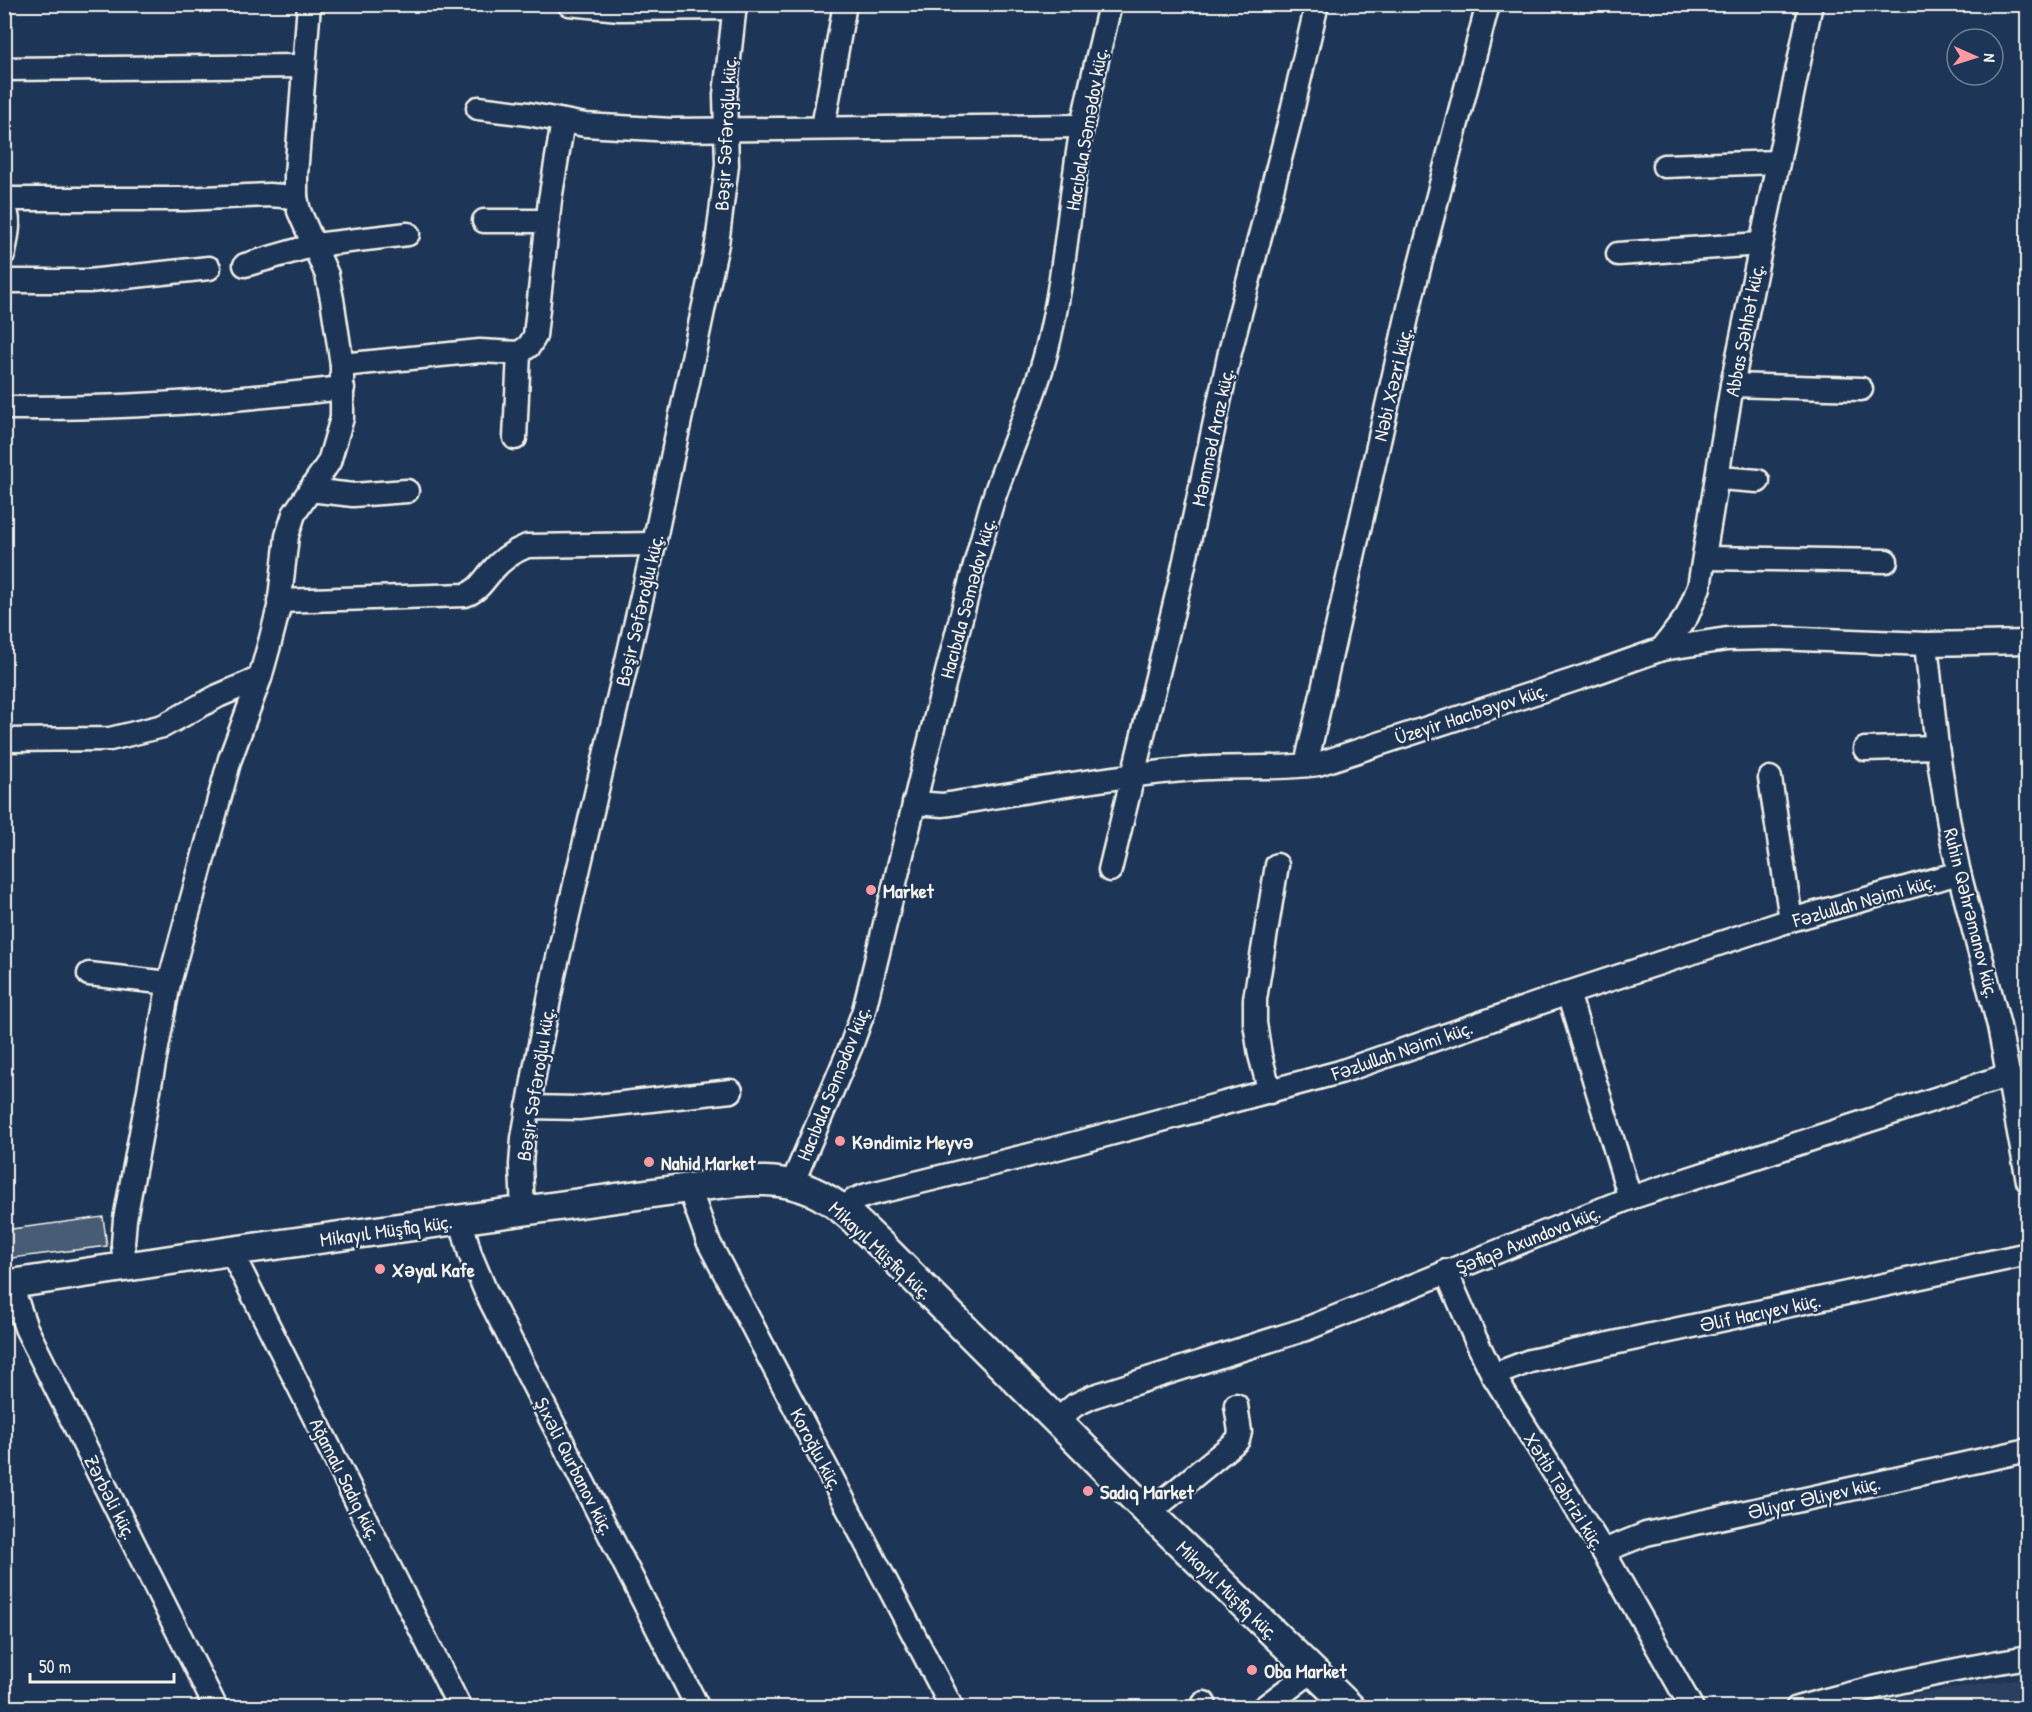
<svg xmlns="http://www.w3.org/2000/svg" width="2032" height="1712" font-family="'Patrick Hand',sans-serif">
	<rect width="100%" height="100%" fill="#1d3557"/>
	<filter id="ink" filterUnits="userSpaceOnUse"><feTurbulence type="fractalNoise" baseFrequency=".0167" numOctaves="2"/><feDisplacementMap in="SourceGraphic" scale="12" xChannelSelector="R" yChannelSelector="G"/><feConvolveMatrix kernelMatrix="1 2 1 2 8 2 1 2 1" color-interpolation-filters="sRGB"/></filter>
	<g filter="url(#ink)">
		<polygon fill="#2a4060" points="2027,1677 2027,1707 1894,1707 1892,1698"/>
		<polygon fill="#485b74" stroke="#f4f1e8" stroke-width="1.5" points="103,1217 107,1246 4,1259 4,1230"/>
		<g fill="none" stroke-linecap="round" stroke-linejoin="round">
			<defs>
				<g id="minor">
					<polyline points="569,4 619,9 734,8"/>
					<polyline points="4,69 304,66"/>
					<polyline points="478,108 528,114 585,125 672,130 1082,126"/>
					<polyline points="823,127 845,4"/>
					<polyline points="1664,166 1778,162"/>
					<polyline points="4,199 184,199 269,195 296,197"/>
					<path d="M4,207C12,221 6,238 4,253"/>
					<polyline points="484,221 548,221"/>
					<polyline points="1618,254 1760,244"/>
					<polyline points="245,265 315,245 408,234"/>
					<polyline points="4,281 89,281 209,268"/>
					<polyline points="342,365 480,351 519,353 529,346 535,336 550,200 563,121"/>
					<polyline points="1732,385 1861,389"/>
					<path d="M4,408C118,409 231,401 343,388"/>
					<polyline points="515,438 519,353"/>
					<polyline points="1719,478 1758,481"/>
					<polyline points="310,490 353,495 407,491"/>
					<polyline points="1705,558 1886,561"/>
					<path d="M279,601L465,595C478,591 483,581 491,572C501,560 512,552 527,546L654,544"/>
					<polyline points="1926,644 1937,747 1949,824 1959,873 1999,1026 2028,1181"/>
					<polyline points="1662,649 1687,616 1699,587 1732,385 1811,4"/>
					<polyline points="4,740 110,739 163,726 218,696 260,678"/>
					<polyline points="1865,749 1937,747"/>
					<polyline points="1306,765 1412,295 1488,4"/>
					<polyline points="1770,778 1791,920"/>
					<path d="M914,803L943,805C1026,792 1110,776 1194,769C1235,765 1277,770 1318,764L1592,674L1662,649L1727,639L1776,638L1926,644L2028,642"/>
					<polyline points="1110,870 1182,574 1230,352 1289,124 1317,4"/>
					<polyline points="89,974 169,983"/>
					<polyline points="1568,993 1630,1198"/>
					<polyline points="1270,1092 1260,1055 1255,1023 1255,999 1277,865"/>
					<polyline points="528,1107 579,1108 731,1091"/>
					<path d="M792,1184L851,1046L864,1010C905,843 944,676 990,510C1006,456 1032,407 1046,353C1065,279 1069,202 1082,127C1090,86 1101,45 1110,4"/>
					<polyline points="689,1188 708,1241 952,1708"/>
					<polyline points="841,1209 856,1199 867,1195 1050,1150 1340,1072 1568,993 1791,920 1959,873"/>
					<polyline points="523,1212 521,1165 523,1138 536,1064 554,975 652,553 717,244 727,165 725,95 735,4"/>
					<polyline points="461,1220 470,1254 486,1292 698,1708"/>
					<polyline points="231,1251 460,1708"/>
					<polyline points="125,1268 123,1243 125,1219 169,983 230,759 260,678 270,642 279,607 287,536 294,514 329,462 342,418 342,365 332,299 327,275 299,211 296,197 296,175 309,4"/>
					<polyline points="1446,1271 1475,1338 1493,1375 1603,1551 1692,1708"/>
					<polyline points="11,1285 26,1328 216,1708"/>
					<polyline points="1493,1375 1530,1361 2028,1254"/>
					<polyline points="1056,1421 1075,1405 1094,1396 1306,1329 1630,1198 2009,1075"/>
					<polyline points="1149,1513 1238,1440 1240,1432 1236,1405"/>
					<polyline points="1603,1551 1646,1534 2028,1450"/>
					<polyline points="1204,1703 1206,1708"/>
					<polyline points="1263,1708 1312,1671"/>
					<path d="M1797,1708C1873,1686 1950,1670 2028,1657"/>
				</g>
				<path id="major" d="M4,1285L231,1251L689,1188C735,1182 783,1172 825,1198C847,1210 864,1230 882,1246L1149,1513L1351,1708"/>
			</defs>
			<use href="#minor" stroke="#f4f1e8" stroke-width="27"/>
			<use href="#major" stroke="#f4f1e8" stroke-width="33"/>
			<use href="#minor" stroke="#1d3557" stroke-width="22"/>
			<use href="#major" stroke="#1d3557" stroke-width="28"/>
		</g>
	</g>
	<g fill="#ff9aa2" stroke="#1d3557" stroke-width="2">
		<circle cx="871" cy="890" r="6"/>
		<circle cx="840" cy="1141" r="6"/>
		<circle cx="649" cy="1162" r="6"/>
		<circle cx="380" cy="1269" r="6"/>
		<circle cx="1088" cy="1491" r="6"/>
		<circle cx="1252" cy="1670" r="6"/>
	</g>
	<g text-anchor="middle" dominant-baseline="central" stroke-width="4.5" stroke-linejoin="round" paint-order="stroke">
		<g font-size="20" fill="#f4f1e8" stroke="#1d3557">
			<text transform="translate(1086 129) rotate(-80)">Hacıbala Səmədov küç.</text>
			<text transform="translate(725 133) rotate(-87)">Bəşir Səfəroğlu küç.</text>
			<text transform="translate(1744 330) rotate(-79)">Abbas Səhhət küç.</text>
			<text transform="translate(1392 384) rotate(-77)">Nəbi Xəzri küç.</text>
			<text transform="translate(1212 437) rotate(-78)">Məmməd Araz küç.</text>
			<text transform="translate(967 598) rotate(-75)">Hacıbala Səmədov küç.</text>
			<text transform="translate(639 610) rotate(-77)">Bəşir Səfəroğlu küç.</text>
			<text transform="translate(1471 713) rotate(-18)">Üzeyir Hacıbəyov küç.</text>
			<text transform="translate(1864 900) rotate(-16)">Fəzlullah Nəimi küç.</text>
			<text transform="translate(1972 913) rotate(76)">Ruhin Qəhrəmanov küç.</text>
			<text transform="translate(1402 1050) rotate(-19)">Fəzlullah Nəimi küç.</text>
			<text transform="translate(833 1083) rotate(-68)">Hacıbala Səmədov küç.</text>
			<text transform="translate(535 1084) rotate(-81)">Bəşir Səfəroğlu küç.</text>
			<text transform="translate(386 1230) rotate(-8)">Mikayıl Müşfiq küç.</text>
			<text transform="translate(1528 1239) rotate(-22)">Şəfiqə Axundova küç.</text>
			<text transform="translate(881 1250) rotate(43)">Mikayıl Müşfiq küç.</text>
			<text transform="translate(1760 1312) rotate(-12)">Əlif Hacıyev küç.</text>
			<text transform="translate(817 1449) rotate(62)">Koroğlu küç.</text>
			<text transform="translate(575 1466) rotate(63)">Şıxəli Qurbanov küç.</text>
			<text transform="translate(346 1479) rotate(63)">Ağamalı Sadıq küç.</text>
			<text transform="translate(1565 1491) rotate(58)">Xətib Təbrizi küç.</text>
			<text transform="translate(111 1497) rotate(63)">Zərbəli küç.</text>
			<text transform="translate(1814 1497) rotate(-13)">Əliyar Əliyev küç.</text>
			<text transform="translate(1228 1590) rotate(44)">Mikayıl Müşfiq küç.</text>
		</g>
		<g font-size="20" font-weight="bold" fill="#f4f1e8" stroke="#1d3557" text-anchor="start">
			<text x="883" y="890">Market</text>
			<text x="852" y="1141">Kəndimiz Meyvə</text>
			<text x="661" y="1162">Nahid Market</text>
			<text x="392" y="1269">Xəyal Kafe</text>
			<text x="1100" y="1491">Sadıq Market</text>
			<text x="1264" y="1670">Oba Market</text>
		</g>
	</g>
	<rect width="2032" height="1712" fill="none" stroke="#1d3557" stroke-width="24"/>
	<rect x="12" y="12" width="2008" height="1688" fill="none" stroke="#f4f1e8" stroke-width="2" filter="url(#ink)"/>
	<g transform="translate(1975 57) rotate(93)"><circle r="28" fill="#1d3557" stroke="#738091" stroke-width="1.5"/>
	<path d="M0-4.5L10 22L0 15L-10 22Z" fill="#ff9aa2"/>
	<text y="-9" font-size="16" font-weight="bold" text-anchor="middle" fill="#f4f1e8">N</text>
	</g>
	<path d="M30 1673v9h144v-9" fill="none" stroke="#f4f1e8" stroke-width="3"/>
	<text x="39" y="1673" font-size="18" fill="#f4f1e8" stroke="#1d3557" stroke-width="4.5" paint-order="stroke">50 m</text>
</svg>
